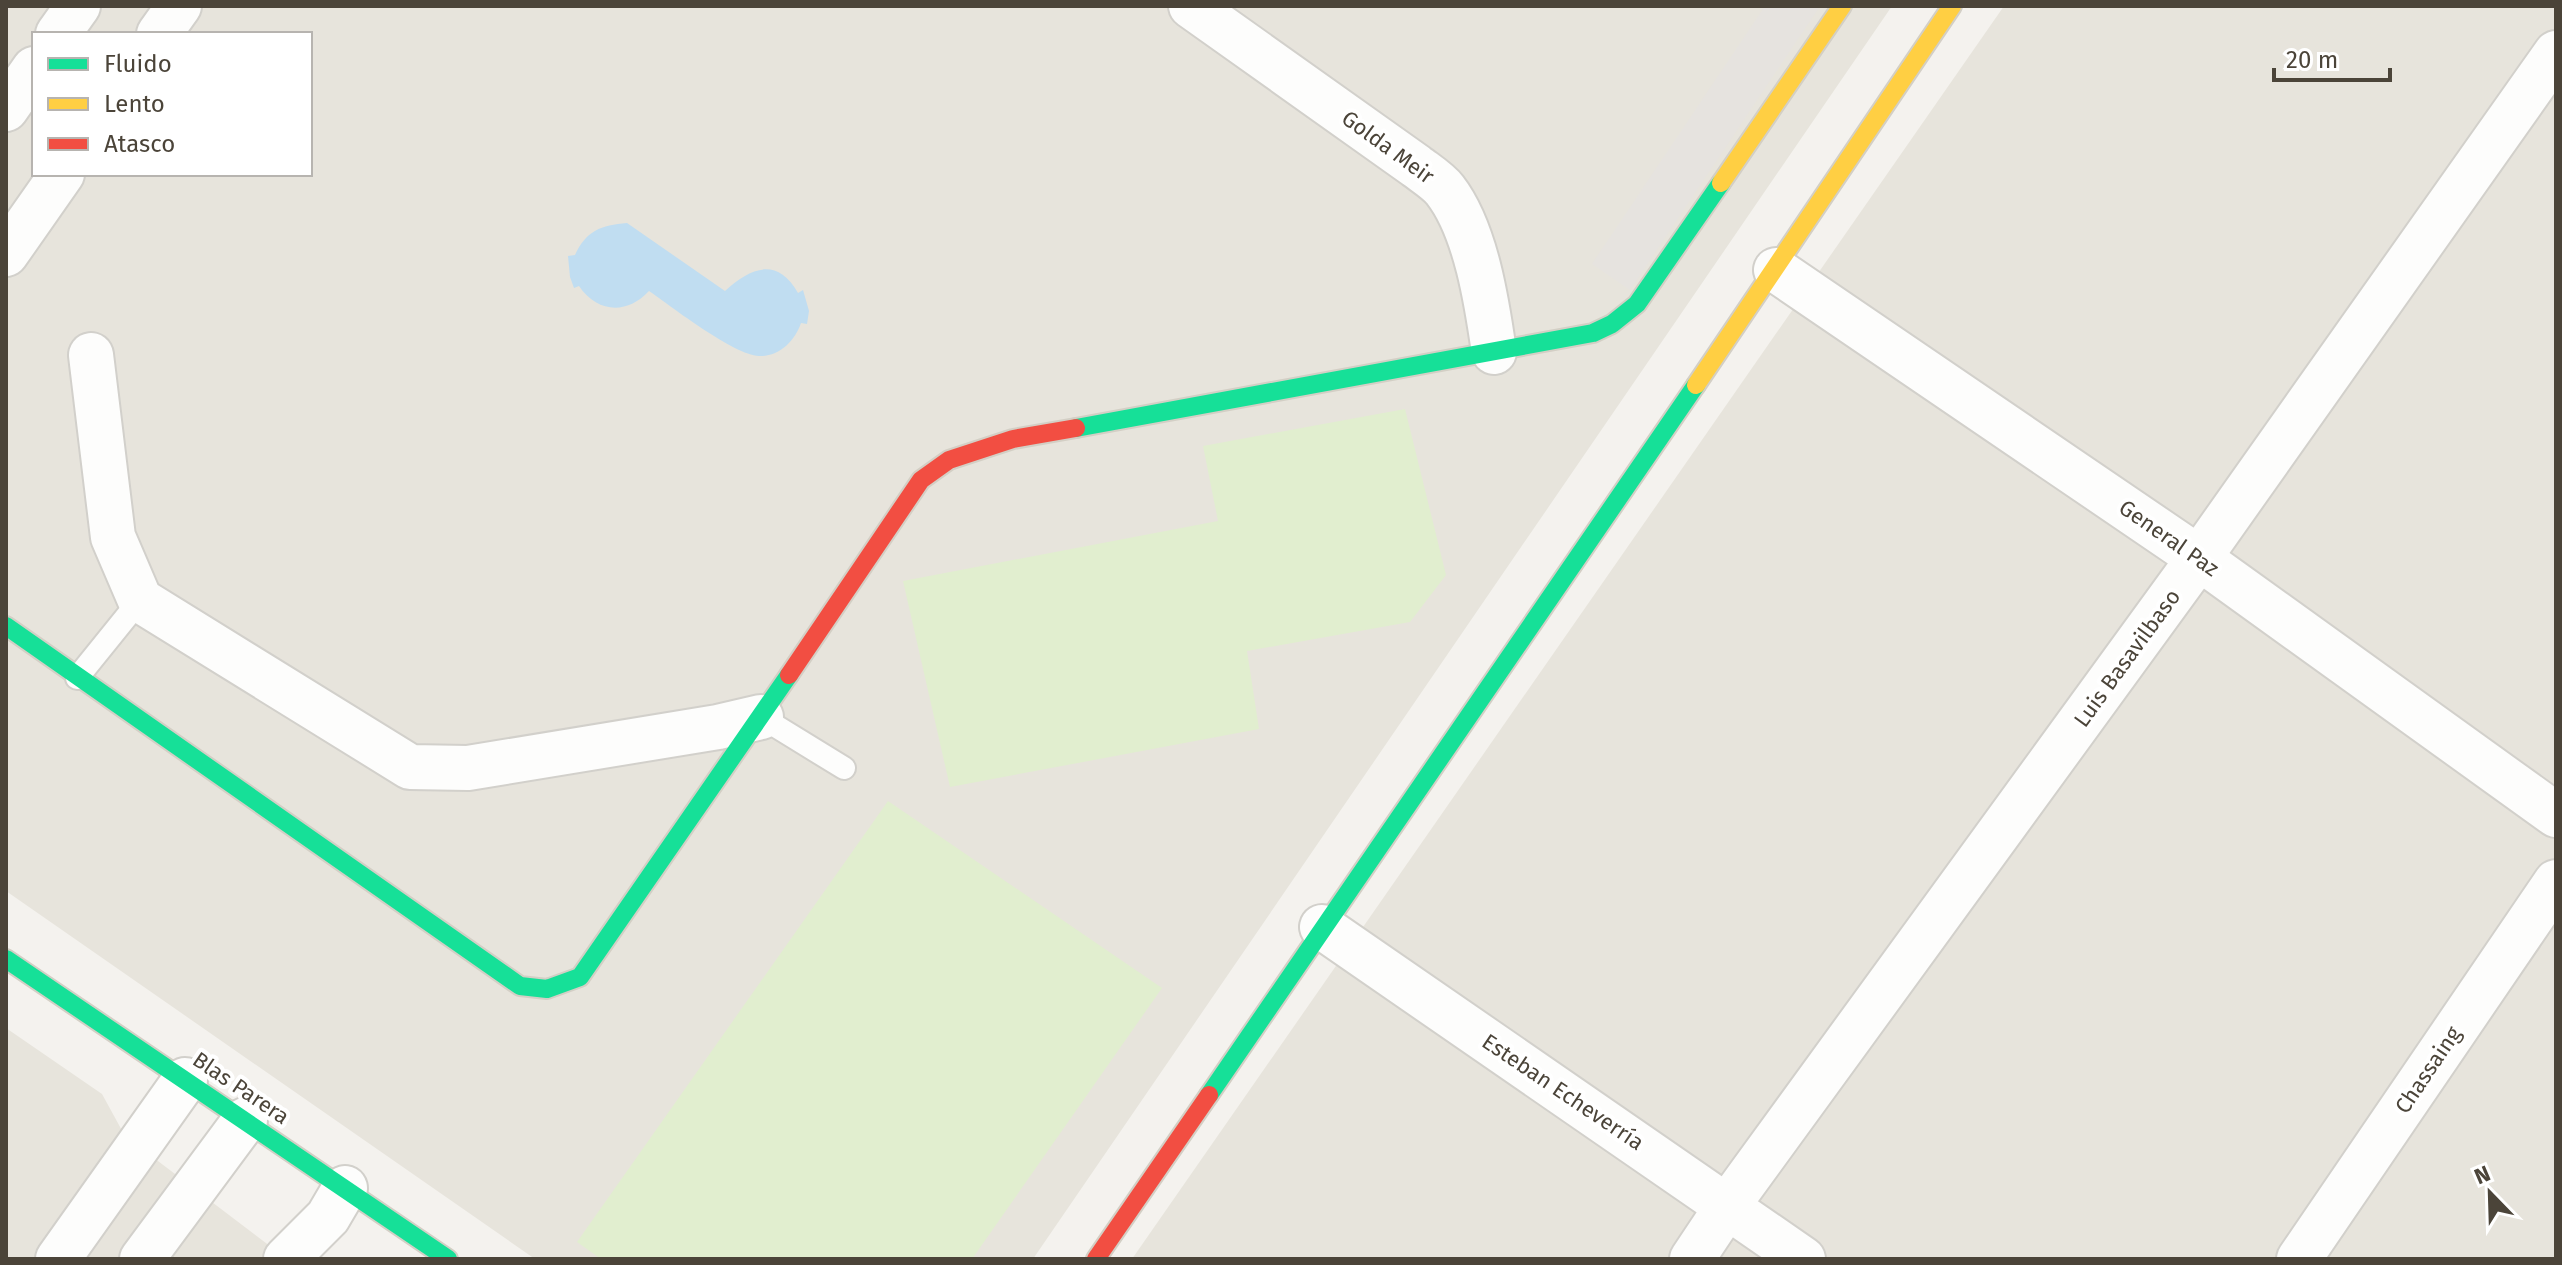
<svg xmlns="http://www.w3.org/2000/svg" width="2562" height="1265" font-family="'Fira Sans',sans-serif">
	<rect width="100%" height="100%" fill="#f4f2ee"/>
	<g fill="#e7e4dc" fill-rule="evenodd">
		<path d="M6,6H1892L1033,1259H535L6,891ZM34,34H310V174H34Z"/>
		<polygon points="2004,6 2556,6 2556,1259 1132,1259"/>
		<polygon points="6,1028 102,1094 125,1136 287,1259 6,1259"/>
	</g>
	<g fill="#e1eecf">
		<polygon points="1405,409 1446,575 1410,622 1247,651 1259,729 950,787 903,581 1218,521 1203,446"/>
		<polygon points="888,801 1162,988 972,1259 601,1259 577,1242"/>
	</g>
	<polygon fill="#e6e3df" points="1765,6 1820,6 1630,290 1592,264"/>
	<path fill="#c0ddf1" d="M627,223L725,291C750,268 777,256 798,293L803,290L809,311L807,324L801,323C795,341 779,357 759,356C734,355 672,307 649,291C628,314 598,314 579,286L574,288L570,277L568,256L575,255C586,231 601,225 627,223Z"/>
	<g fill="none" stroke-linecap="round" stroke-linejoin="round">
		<defs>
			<g id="lane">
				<polyline points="77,678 140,600"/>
				<polyline points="761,717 844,768"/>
			</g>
			<g id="street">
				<path d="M1191,6L1416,166C1425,173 1438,181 1445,190C1476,230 1487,303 1494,352"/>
				<polyline points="58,34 78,6"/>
				<polyline points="159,34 179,6"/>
				<polyline points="6,109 34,69"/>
				<polyline points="6,254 62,174"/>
				<polyline points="1776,270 2199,558 2556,815"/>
				<polyline points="91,355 113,537 140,600 410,767 468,768 718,727 761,717"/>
				<polyline points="1322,927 1803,1259"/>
				<polyline points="58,1259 185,1080"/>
				<polyline points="142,1259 245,1120"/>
				<polyline points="286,1259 328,1217 345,1188"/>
				<polyline points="1692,1259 1728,1205 2199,558 2556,53"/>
				<polyline points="2299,1259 2556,882"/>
			</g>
			<g id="fast">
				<polyline points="1076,428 1593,333 1612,324 1637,304 1721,183"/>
				<polyline points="6,626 520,986 547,989 580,977 789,675"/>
				<polyline points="6,959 448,1259"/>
				<polyline points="1209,1095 1696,385"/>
			</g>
			<g id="slow">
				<polyline points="1721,183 1842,6"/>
				<polyline points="1696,385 1952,6"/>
			</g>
			<g id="jam">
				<polyline points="789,675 921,480 949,460 1013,439 1076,428"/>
				<polyline points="1096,1259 1209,1095"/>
			</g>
		</defs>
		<use href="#lane" stroke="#d2d0cb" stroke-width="26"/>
		<use href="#street" stroke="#d2d0cb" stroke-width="48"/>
		<use href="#fast" stroke="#d3cfc5" stroke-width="22"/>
		<use href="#slow" stroke="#d3cfc5" stroke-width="22"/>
		<use href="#jam" stroke="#d3cfc5" stroke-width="22"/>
		<use href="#lane" stroke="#fdfdfc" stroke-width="22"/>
		<use href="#street" stroke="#fdfdfc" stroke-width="44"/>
		<use href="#fast" stroke="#16e098" stroke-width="18"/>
		<use href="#slow" stroke="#ffcf43" stroke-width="18"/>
		<use href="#jam" stroke="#f24e42" stroke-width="18"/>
	</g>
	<g text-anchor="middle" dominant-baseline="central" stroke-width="8" stroke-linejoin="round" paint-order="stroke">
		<g font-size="22" fill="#4b4439" stroke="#fff">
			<text transform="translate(1388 147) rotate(36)">Golda Meir</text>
			<text transform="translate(2169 538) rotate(35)">General Paz</text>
			<text transform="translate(2127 658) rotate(-54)">Luis Basavilbaso</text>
			<text transform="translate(2428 1070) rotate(-56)">Chassaing</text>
			<text transform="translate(241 1088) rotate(34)">Blas Parera</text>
			<text transform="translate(1563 1092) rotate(34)">Esteban Echeverría</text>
		</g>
	</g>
	<rect width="2562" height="1265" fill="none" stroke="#4b4439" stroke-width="16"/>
	<rect x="32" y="32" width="280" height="144" fill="#ffffff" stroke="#b7b4b0" stroke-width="2"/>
	<rect x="48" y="58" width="40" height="12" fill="#16e098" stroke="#b7b4b0" stroke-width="2"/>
	<text x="104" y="72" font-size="24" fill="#4b4439">Fluido</text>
	<rect x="48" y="98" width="40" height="12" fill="#ffcf43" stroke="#b7b4b0" stroke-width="2"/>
	<text x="104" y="112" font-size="24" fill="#4b4439">Lento</text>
	<rect x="48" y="138" width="40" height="12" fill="#f24e42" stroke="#b7b4b0" stroke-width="2"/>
	<text x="104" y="152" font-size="24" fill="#4b4439">Atasco</text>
	<g transform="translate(2490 1193) rotate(337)" stroke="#ffffff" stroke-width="6" paint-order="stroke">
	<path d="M0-6L14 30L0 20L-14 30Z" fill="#4b4439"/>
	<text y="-12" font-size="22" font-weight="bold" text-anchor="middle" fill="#4b4439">N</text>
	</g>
	<path d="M2274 68v12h116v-12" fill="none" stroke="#4b4439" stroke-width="4"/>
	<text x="2286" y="68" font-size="24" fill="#4b4439" stroke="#ffffff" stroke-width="6" paint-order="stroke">20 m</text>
</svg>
